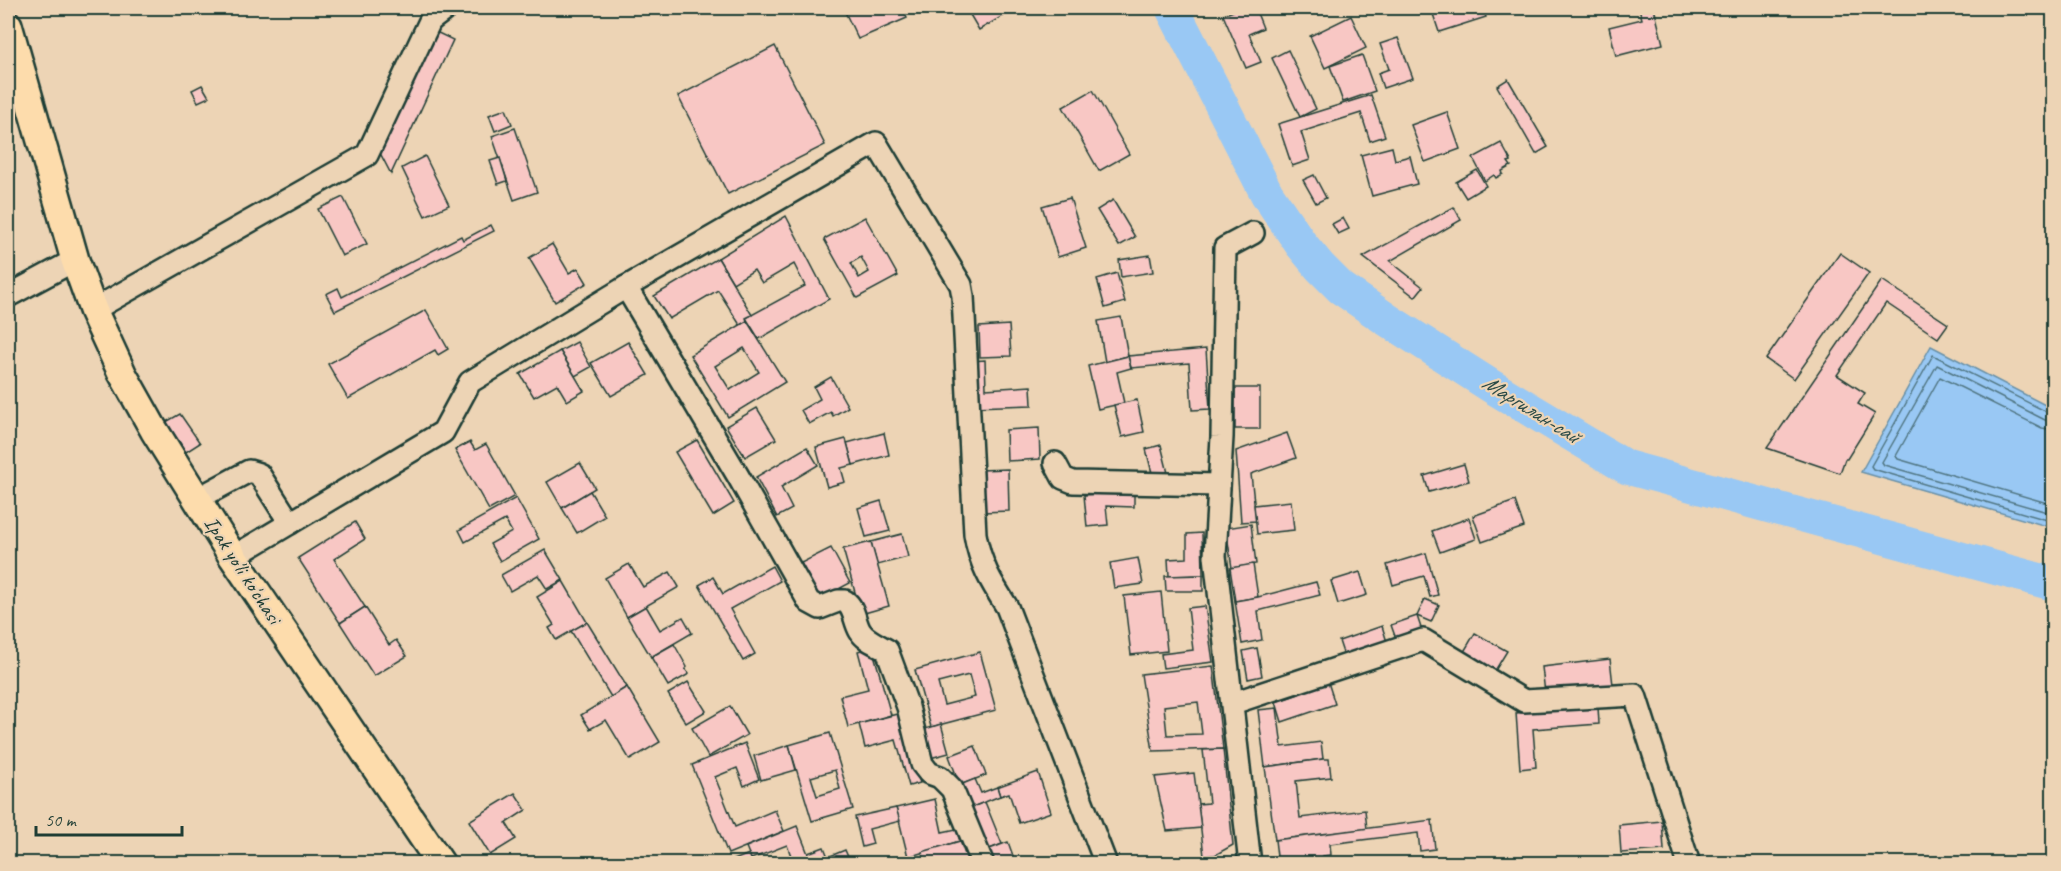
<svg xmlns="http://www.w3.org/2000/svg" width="2061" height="871" font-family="Caveat,sans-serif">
	<rect width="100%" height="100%" fill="#edd4b5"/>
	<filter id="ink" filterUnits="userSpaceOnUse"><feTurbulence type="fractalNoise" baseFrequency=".0167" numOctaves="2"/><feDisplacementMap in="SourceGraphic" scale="12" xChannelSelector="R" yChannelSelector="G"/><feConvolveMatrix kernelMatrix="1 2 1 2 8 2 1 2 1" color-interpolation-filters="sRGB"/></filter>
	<g filter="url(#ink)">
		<polygon fill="#99c8f4" stroke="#6890a7" stroke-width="1.5" points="1931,346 2053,409 2053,528 1861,472"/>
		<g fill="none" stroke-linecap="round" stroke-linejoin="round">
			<g stroke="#507581" stroke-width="1.5">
				<polyline points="2054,414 2049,413 1933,355 1871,466 1873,469 2054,522"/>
				<polyline points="2054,421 2045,420 1937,365 1882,462 1884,465 2054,514"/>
				<polyline points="2054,430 2042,428 1940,377 1896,456 1898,459 2054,505"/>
			</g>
			<polyline stroke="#99c8f4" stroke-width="34" points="1172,8 1267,194 1301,244 1320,267 1341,288 1386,319 1491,386 1626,467 2054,584"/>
		</g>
		<g fill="#f8c7c4" stroke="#1f3d34" stroke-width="1.5" fill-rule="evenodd">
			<polygon points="856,8 903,8 907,18 858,39 845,12"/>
			<polygon points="966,8 1005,8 1008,13 979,30"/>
			<polygon points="1241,8 1255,8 1263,28 1249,34 1261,62 1246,68 1223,15"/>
			<polygon points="1431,8 1483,8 1486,17 1439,32"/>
			<polygon points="1639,8 1654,8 1663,44 1616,56 1609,27 1642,19"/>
			<polygon points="1351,16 1366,48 1325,68 1310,36"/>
			<polygon points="434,31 453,40 391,174 379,151"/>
			<polygon points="1398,38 1413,78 1383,88 1378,73 1389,69 1380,44"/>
			<polygon points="775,46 825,145 728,194 678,96"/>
			<polygon points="1288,50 1316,109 1300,117 1272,58"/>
			<polygon points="1362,55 1375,91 1343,102 1330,66"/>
			<polygon points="1508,79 1548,147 1536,154 1497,86"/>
			<polygon points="202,85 209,97 198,102 192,90"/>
			<polygon points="1093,90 1129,154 1099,171 1063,107"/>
			<polygon points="1371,95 1385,136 1370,141 1361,113 1301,132 1310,160 1292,166 1278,124"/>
			<polygon points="506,109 512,124 495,131 489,115"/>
			<polygon points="1447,112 1460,149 1425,162 1411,125"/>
			<polygon points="515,128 537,192 514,200 492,136"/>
			<polygon points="1501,143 1511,161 1508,162 1511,166 1502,171 1503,174 1496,178 1494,175 1485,181 1473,158"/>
			<polygon points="1392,147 1395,160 1410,156 1417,184 1372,196 1361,155"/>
			<polygon points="425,156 449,205 425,216 402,168"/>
			<polygon points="500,158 507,181 498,184 490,161"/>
			<polygon points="1477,170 1486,186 1466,198 1456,182"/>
			<polygon points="1314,175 1326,198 1316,203 1303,180"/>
			<polygon points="343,197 367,244 342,256 318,209"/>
			<polygon points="1070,198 1086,248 1058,257 1042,206"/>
			<polygon points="1113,200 1135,237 1119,246 1097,210"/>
			<polygon points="1454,207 1461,220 1390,261 1423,287 1415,297 1363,257"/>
			<polygon points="786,216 829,299 759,339 746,318 805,286 794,264 762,283 754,270 733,283 718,258"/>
			<path d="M865,217L898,276L857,298L824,239ZM861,257L869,272L859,278L851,263Z"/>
			<polygon points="1343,218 1349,229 1338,234 1332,224"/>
			<polygon points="491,225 494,231 335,311 326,294 338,288 342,297 461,236 463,240"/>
			<polygon points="552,244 569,273 578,268 587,283 555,302 529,258"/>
			<polygon points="1840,253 1869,273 1794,379 1766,359"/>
			<polygon points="1150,255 1153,272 1121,277 1119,260"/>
			<polygon points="718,258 752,315 746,318 747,321 740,325 718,290 669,319 654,296"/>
			<polygon points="1117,273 1125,302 1105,308 1097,279"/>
			<polygon points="1882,280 1948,324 1938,338 1886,303 1837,375 1865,393 1858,404 1875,414 1847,459 1845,459 1840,473 1767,448"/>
			<polygon points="426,310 448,349 438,355 435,350 348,399 328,364"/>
			<polygon points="1121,317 1128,356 1105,362 1098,321"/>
			<path d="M747,321L785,382L728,417L690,355ZM744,348L759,372L730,390L715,366Z"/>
			<polygon points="1009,325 1011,356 980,357 979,327"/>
			<polygon points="577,342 591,367 575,376 560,351"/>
			<polygon points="628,342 648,375 611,396 591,363"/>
			<polygon points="1206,349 1210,409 1192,410 1189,363 1131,368 1128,356"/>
			<polygon points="560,351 584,391 567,401 557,384 534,397 520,374"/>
			<polygon points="1128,356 1131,368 1117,372 1124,403 1098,409 1088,366"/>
			<polygon points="985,360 986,389 1031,386 1032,405 973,407 971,361"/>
			<polygon points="831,377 848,407 833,416 831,412 809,424 801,410 820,399 814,387"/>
			<rect x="1235" y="388" width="25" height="41"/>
			<polygon points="1137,400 1144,432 1122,437 1114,405"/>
			<polygon points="757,408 776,439 745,457 726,426"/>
			<polygon points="180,414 200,443 186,452 166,422"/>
			<polygon points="1039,428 1040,459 1007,461 1006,430"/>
			<polygon points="884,433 889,455 853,465 847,443"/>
			<polygon points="1287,433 1296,458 1251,474 1256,521 1241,522 1236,451"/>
			<polygon points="846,439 853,465 841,468 845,482 827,487 816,447"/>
			<polygon points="697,440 734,503 713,516 675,452"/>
			<polygon points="470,442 475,450 486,444 515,496 489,510 455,450"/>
			<polygon points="1161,445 1169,477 1154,481 1146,449"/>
			<polygon points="807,447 818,465 781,487 792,509 777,517 756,477"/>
			<polygon points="580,463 595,488 562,508 547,482"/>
			<polygon points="1464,464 1469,481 1429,492 1424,476"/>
			<polygon points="1008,469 1009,511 982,512 980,470"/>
			<polygon points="590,491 605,516 577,533 562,508"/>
			<polygon points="1105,493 1134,494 1134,507 1106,506 1108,525 1087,527 1084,495"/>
			<polygon points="516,498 539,539 500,561 490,544 512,532 505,520 465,542 459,530"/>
			<polygon points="881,501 890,531 866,537 858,508"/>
			<polygon points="1291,501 1294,530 1257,534 1254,505"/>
			<polygon points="1515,501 1524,527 1482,542 1473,516"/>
			<polygon points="1469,518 1476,539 1440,552 1432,531"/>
			<polygon points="355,522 365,539 334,559 365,607 340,623 298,558"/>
			<polygon points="1251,524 1256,564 1232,568 1226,528"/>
			<polygon points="1202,533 1203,575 1169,576 1168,559 1187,558 1187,534"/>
			<polygon points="902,534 908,557 877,565 871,542"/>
			<polygon points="871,542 889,606 861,614 843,549"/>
			<polygon points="831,548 850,583 820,599 801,563"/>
			<polygon points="545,550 563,580 547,589 538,575 510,591 501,575"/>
			<polygon points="1426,553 1438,595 1430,597 1424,576 1393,585 1387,565"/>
			<polygon points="1138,558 1143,584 1114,588 1110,563"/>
			<polygon points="629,564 643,587 670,572 679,587 627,617 605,578"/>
			<polygon points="1253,564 1258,597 1235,601 1230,568"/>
			<polygon points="772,566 780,581 730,609 755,654 743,661 699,585 713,577 723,594"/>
			<polygon points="1360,572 1367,595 1338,604 1331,581"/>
			<polygon points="1203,575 1203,591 1166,591 1165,576"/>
			<polygon points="563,581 587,622 556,640 549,628 554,625 537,597"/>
			<polygon points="1316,582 1320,595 1258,611 1262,640 1242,644 1235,601 1258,597"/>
			<polygon points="1161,592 1167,651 1131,655 1124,596"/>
			<polygon points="1425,599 1439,605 1431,622 1417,616"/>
			<polygon points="646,606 660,630 683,617 692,633 651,657 627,617"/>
			<polygon points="1205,606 1213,662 1163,668 1161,654 1193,650 1188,608"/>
			<polygon points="365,607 389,645 396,640 407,656 374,676 340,623"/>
			<polygon points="1417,616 1422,631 1396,639 1391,625"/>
			<polygon points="587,622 627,687 611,697 571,631"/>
			<polygon points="1382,626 1387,642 1344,656 1339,641"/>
			<polygon points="1475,633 1507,651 1493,674 1462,655"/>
			<polygon points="674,644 687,667 685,669 689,674 668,686 651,657"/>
			<polygon points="872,647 891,715 848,727 840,696 868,689 858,651"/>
			<polygon points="1257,648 1262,676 1248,679 1243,651"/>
			<path d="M980,652L996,710L931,727L915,670ZM969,675L975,697L944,705L938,683Z"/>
			<polygon points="1610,659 1613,685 1545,693 1542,667"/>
			<path d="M1213,666L1223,749L1153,751L1141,674ZM1198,702L1202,734L1167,735L1164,706Z"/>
			<polygon points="1327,679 1335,704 1282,722 1276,702 1299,694 1297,689"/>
			<polygon points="688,682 706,711 686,723 668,694"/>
			<polygon points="627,687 660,742 630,760 606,720 590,729 581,715"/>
			<polygon points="730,706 747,735 708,757 692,728"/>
			<polygon points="1598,707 1599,724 1533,729 1536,767 1520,769 1516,713"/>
			<polygon points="1277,708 1282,747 1321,742 1323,759 1265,767 1258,710"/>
			<polygon points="901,713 920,783 909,786 896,740 865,748 859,724"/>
			<polygon points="941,724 949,753 930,758 922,730"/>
			<path d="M830,733L853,809L812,821L789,745ZM835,770L840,789L817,796L811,777Z"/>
			<polygon points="745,743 759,779 744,786 737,768 715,777 735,827 775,810 784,831 728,854 692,765"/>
			<polygon points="789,745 796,770 761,780 754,756"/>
			<polygon points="975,746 986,775 960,785 949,756"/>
			<polygon points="1223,749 1233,845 1215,855 1204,856 1198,804 1209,803 1203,750"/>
			<polygon points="1323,759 1329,759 1331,777 1296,781 1300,818 1365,810 1367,829 1275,840 1265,767"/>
			<polygon points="1038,772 1051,812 1019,823 1009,793 1000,796 997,787"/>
			<polygon points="1194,773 1201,828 1167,831 1155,777"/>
			<polygon points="975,779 981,793 997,787 1000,796 970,808 960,785"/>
			<polygon points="515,793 526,810 506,823 516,839 490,855 469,821"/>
			<polygon points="935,799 942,832 956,829 960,841 908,857 896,808"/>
			<polygon points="985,802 1002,844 987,850 970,808"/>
			<polygon points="896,808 900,821 869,829 873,844 862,847 855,817"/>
			<polygon points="1432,820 1435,849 1420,851 1418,833 1330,844 1331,855 1323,856 1324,864 1278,864 1275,840"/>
			<polygon points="1662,821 1664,850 1621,853 1619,825"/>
			<polygon points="797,826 812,864 794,864 787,845 751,859 746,847"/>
			<polygon points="960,841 968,863 925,864 922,852"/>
			<polygon points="1008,842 1016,864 1000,864 998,859 991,861 987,850"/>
			<polygon points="824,847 828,857 845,850 851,864 812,864 808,853"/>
			<polygon points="749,854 753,864 724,864"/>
		</g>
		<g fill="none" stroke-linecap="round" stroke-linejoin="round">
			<defs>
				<g id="minor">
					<path d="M626,287L738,476L809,602L820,608L838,601H845C855,608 854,621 860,631C866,641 878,644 887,650L908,707L922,764L929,773L940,777L952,789L983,864"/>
					<polyline points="8,296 75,260"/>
					<polyline points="93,310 367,155 430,21 447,8"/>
					<polyline points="1055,463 1063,478 1073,482 1219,485"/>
					<polyline points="197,499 249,471 259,474 290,523"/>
					<path d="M233,557L443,432L470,382L626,287L876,143L961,285L963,296L975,534C980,564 991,582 1007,607L1106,864"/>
					<polyline points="1233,703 1423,640 1524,701 1635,695 1689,864"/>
					<polyline points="1250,864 1215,556 1222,437 1225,248 1253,233"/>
				</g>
				<polyline id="major" points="8,25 75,260 93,310 122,373 154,430 233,557 441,864"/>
			</defs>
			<use href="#minor" stroke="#1f3d34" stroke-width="26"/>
			<use href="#major" stroke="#1f3d34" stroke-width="32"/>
			<use href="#minor" stroke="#edd4b5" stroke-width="21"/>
			<use href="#major" stroke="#fddcac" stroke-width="27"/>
		</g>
	</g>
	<g text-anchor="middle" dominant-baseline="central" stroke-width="4.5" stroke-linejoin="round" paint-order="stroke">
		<g font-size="21" fill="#1f3d34" stroke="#edd4b5">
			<text transform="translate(243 570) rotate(57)">Ipak yo'li ko'chasi</text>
		</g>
		<g font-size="22" font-style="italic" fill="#2b4b47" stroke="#edd4b5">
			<text transform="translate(1531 409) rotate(32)">Маргилан-сай</text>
		</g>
	</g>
	<rect width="2061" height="871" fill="none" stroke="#edd4b5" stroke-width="30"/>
	<rect x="15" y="15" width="2031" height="841" fill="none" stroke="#1f3d34" stroke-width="2" filter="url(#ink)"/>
	<path d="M36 826v9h146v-9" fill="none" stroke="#1f3d34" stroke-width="3"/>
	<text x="45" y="826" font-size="18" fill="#1f3d34" stroke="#edd4b5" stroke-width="4.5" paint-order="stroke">50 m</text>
</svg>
